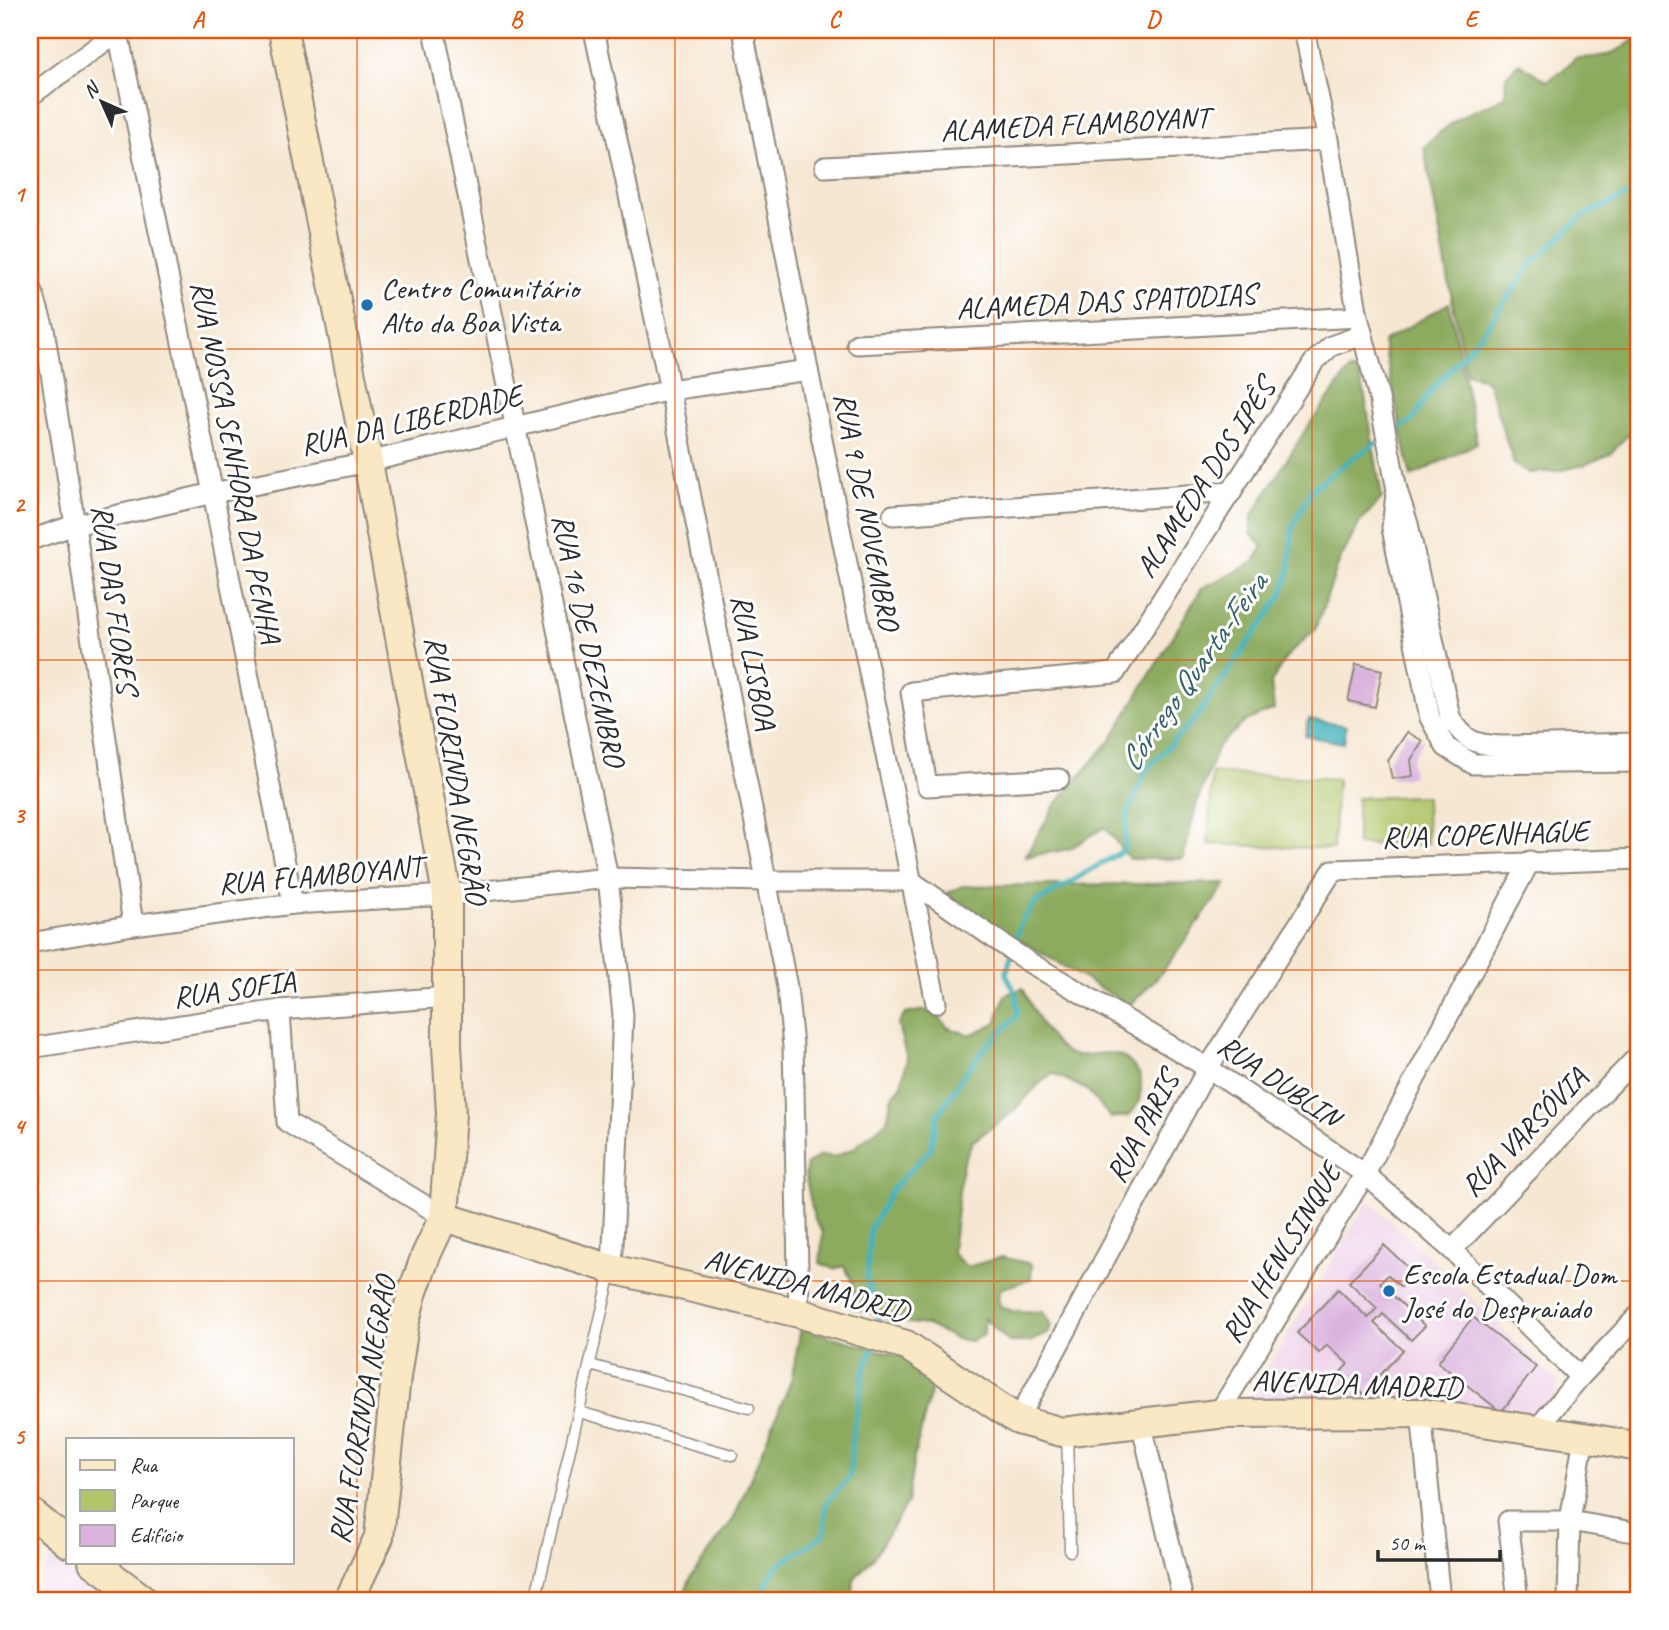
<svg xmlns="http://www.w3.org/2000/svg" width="1669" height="1630" font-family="Caveat,sans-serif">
	<rect width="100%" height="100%" fill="#fff"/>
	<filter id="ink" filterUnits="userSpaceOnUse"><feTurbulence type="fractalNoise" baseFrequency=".0143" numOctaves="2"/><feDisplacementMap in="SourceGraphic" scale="14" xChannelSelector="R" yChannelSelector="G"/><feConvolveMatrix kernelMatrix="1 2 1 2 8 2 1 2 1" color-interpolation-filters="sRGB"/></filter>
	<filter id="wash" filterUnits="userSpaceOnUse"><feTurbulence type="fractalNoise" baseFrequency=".00686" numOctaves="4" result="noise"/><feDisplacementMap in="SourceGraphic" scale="28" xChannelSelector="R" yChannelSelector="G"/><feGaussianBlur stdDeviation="1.57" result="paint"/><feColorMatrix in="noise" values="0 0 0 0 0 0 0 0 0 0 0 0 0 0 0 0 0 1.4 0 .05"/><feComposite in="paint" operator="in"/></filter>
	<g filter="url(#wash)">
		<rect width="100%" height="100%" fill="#f6e7d2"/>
		<g fill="#eed0e7">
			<polygon points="1369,1200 1559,1383 1556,1396 1534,1419 1246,1404"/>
			<polygon points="51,1558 105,1600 30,1600"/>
		</g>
		<g fill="#b1c66a" stroke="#6e784a" stroke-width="2">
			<polygon points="1212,773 1337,779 1333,849 1208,844"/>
			<polygon points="1426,796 1427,844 1357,845 1357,798"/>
		</g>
		<g fill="#8cab5e" stroke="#5c6b44" stroke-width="2">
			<path d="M1639,35V423L1610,454L1584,465L1557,471L1529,473L1514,464L1488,383L1481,378L1466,374L1424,147C1438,134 1452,121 1469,113C1481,107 1493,104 1505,96L1506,76L1519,63L1547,81L1562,71L1575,58C1602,58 1619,54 1639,35Z"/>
			<polygon points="1449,303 1477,443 1411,477 1383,342"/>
			<polygon points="1350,370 1358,372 1364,390 1382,498 1360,522 1340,560 1315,630 1286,657 1271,683 1274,709 1246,721 1218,746 1197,803 1183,859 1129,859 1105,827 1069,849 1025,857 1055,805 1110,741 1202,588 1253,563 1263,546 1251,534 1252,516 1306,429"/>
			<polygon points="1227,883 1162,972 1130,1006 944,895 962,886"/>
			<path d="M1023,988C1033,1010 1045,1037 1065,1051C1085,1065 1113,1038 1135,1068C1139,1073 1141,1075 1141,1082C1141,1098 1139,1104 1129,1116L1111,1118L1087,1090L1053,1073L1039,1084L1014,1111L972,1142L962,1166L952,1253L967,1267L1002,1257L1032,1264L1031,1279L1000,1289L998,1297L1000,1306L1012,1311L1043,1312L1051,1324L1049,1333L1029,1342H1009L984,1318V1335L972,1341L956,1339L927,1325L900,1322L853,1308C855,1291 853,1280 844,1266L834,1269L820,1263L823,1233L814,1218L811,1203L805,1174L807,1164L821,1155L834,1157L853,1149L887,1121L892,1096L901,1087L907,1059L898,1025L905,1014L925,1010L939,1017L947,1027L970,1035L996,1023L1005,995Z"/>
			<polygon points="801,1328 907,1358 934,1379 914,1458 907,1503 873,1558 854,1579 853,1596 856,1600 682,1600 691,1577 734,1518 791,1381"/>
		</g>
		<polygon fill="#44b3bc" stroke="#386f74" stroke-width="2" points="1309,719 1346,726 1344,743 1305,736"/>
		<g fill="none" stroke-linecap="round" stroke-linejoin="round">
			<g stroke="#44b3bc" stroke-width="5">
				<polyline points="1392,434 1413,420 1428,395 1485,330 1530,266 1581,217 1639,190"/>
				<polyline points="880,1329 881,1326 867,1281 870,1229 893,1188 930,1150 938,1114 965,1073 986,1047 1018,1015 1016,994 1006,974 1020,924 1034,904 1124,850 1128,813 1146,770 1195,719 1282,595 1290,568 1292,528 1312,489 1350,460 1383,439"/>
				<polyline points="761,1600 760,1596 776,1567 824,1535 826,1503 850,1477 852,1438 864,1372 874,1345"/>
			</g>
		</g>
		<g id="blocks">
			<g fill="#dbb4de">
				<polygon points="1356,664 1382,670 1375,707 1348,701"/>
				<polygon points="1407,732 1423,741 1411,760 1413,776 1392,779 1388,761"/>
				<polygon points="1384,1245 1414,1273 1401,1287 1388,1275 1380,1283 1425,1326 1411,1340 1383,1314 1374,1323 1403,1350 1363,1394 1340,1373 1348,1364 1327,1345 1319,1353 1297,1333 1338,1289 1368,1318 1377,1308 1349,1282"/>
				<polygon points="1473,1317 1536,1367 1501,1412 1438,1362"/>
			</g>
		</g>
	</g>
	<g filter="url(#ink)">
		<use href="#blocks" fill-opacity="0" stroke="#90897e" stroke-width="2"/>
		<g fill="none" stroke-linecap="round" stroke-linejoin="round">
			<defs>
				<g id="lane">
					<polyline points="590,1365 749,1408"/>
					<polyline points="579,1412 732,1455"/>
					<polyline points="1067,1432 1070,1551"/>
					<polyline points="537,1592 611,1272"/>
				</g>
				<g id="street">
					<polyline points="434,30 608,878 623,1015 612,1269"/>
					<polyline points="594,30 670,390 787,987 793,1046 799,1313"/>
					<polyline points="743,30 808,370 936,1003"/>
					<path d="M1304,30L1328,140L1358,317L1379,398L1397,490L1408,524L1450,717C1465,741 1473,744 1501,746L1639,743"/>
					<polyline points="118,33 213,493 293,904"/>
					<polyline points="30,96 120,30"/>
					<polyline points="825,167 1328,140"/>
					<polyline points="30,283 44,329 75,525 133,925"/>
					<polyline points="857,344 1358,317"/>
					<polyline points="1396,494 1392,528 1430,718 1446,747 1473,764 1639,762"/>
					<polyline points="893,515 1232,492"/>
					<polyline points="30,540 75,525 213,493 368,462 670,390 808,370"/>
					<polyline points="1059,779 927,786 911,692 1115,673 1314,362 1331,346 1362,335"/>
					<polyline points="911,881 1027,961 1208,1068 1365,1174 1452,1250 1580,1377"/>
					<polyline points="30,943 133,925 293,904 447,895 608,878 768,881 911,881"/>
					<polyline points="280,1010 287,1122 444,1217"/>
					<polyline points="30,1048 280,1010 447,997"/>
					<polyline points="1452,1250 1639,1055"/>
					<polyline points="1421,1413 1440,1600"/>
					<polyline points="1218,1414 1365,1174 1530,861"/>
					<polyline points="1018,1420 1208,1068 1333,870 1639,859"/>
					<polyline points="1141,1422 1183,1600"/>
					<polyline points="1536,1430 1580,1377 1639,1315"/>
					<polyline points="1584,1437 1570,1521 1639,1533"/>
					<polyline points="1518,1600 1508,1521 1570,1521 1568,1600"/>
				</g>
				<g id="secondary">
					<polyline points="283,30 368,462 447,895 447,1046 451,1113 444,1217 426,1255 412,1294 404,1325 396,1377 379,1537 349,1600"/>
					<polyline points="444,1217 612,1269 799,1313 906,1345 1018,1420 1062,1432 1218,1414 1421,1413 1584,1437 1639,1447"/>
					<polyline points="30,1512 68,1543"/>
					<polyline points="93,1562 144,1600"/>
				</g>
			</defs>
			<use href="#lane" stroke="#90897e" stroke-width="13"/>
			<use href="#street" stroke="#90897e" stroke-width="23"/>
			<use href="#secondary" stroke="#90897e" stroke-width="32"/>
			<use href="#lane" stroke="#fff" stroke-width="10"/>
			<use href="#street" stroke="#fff" stroke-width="19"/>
			<use href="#secondary" stroke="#fae7c3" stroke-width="28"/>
		</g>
	</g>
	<path fill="none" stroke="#df570e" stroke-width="2" stroke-opacity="0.55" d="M357,30V1600M675,30V1600M994,30V1600M1312,30V1600M30,349H1639M30,660H1639M30,970H1639M30,1281H1639"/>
	<g fill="#1f6fb2" stroke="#fff" stroke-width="2.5">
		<circle cx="367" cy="305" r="7"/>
		<circle cx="1389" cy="1291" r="7"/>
	</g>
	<g text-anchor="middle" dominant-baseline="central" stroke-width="6" stroke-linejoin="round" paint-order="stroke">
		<g font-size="30" fill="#2b2b2b" stroke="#fff">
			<text transform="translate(1075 124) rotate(-3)">ALAMEDA FLAMBOYANT</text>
			<text transform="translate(1106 301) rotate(-3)">ALAMEDA DAS SPATODIAS</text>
			<text transform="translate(411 420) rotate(-13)">RUA DA LIBERDADE</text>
			<text transform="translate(236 462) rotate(79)">RUA NOSSA SENHORA DA PENHA</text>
			<text transform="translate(1205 478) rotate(-57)">ALAMEDA DOS IPÊS</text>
			<text transform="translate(867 511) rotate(79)">RUA 9 DE NOVEMBRO</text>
			<text transform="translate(115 599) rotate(82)">RUA DAS FLORES</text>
			<text transform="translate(589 640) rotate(78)">RUA 16 DE DEZEMBRO</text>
			<text transform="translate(754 662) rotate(79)">RUA LISBOA</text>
			<text transform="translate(456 770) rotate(81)">RUA FLORINDA NEGRÃO</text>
			<text transform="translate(1485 834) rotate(-2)">RUA COPENHAGUE</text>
			<text transform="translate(320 875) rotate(-5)">RUA FLAMBOYANT</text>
			<text transform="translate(234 989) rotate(-8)">RUA SOFIA</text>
			<text transform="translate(1279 1081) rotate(34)">RUA DUBLIN</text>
			<text transform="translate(1142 1127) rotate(-62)">RUA PARIS</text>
			<text transform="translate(1524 1132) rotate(-46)">RUA VARSÓVIA</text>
			<text transform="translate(1281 1253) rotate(-59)">RUA HENLSINQUE</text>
			<text transform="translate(807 1285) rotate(15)">AVENIDA MADRID</text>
			<text transform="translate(1357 1384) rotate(2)">AVENIDA MADRID</text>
			<text transform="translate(362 1410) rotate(-80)">RUA FLORINDA NEGRÃO</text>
		</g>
		<g font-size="30" fill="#2b2b2b" stroke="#fff" text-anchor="start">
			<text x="381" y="288">Centro Comunitário<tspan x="381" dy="34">Alto da Boa Vista</tspan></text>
			<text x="1403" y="1274">Escola Estadual Dom<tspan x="1403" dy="34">José do Despraiado</tspan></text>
		</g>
		<g font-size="32" font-style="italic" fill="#356165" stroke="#fff">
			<text transform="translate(1193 672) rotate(-55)">Córrego Quarta-Feira</text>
		</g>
	</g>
	<rect width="1669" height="1630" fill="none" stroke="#fff" stroke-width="77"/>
	<rect x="66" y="1438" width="228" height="126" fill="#ffffff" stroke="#aaaaaa" stroke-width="2"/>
	<rect x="80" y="1460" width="35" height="10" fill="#fae7c3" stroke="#aaaaaa" stroke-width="2"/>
	<text x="130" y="1472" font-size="21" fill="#2b2b2b">Rua</text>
	<rect x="80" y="1490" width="35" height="21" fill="#b1c66a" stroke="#aaaaaa" stroke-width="2"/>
	<text x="130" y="1508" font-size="21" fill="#2b2b2b">Parque</text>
	<rect x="80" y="1525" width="35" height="21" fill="#dbb4de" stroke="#aaaaaa" stroke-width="2"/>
	<text x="130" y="1542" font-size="21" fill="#2b2b2b">Edifício</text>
	<g transform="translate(102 102) rotate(315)" stroke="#ffffff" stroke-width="5" paint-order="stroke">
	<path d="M0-5L12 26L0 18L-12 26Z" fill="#2b2b2b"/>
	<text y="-10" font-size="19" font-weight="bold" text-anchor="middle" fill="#2b2b2b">N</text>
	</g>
	<path d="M1378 1550v10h122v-10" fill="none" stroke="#2b2b2b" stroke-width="3.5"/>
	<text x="1389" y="1550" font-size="21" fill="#2b2b2b" stroke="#ffffff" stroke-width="5" paint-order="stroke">50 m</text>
	<rect x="38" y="38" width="1592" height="1554" fill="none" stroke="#df570e" stroke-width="2.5"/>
	<g font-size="23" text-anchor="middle" font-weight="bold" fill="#df570e">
		<text x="198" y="27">A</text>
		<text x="516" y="27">B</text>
		<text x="834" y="27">C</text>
		<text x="1153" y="27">D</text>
		<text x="1471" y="27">E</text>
		<text x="19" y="202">1</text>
		<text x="19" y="512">2</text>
		<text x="19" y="823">3</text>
		<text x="19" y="1134">4</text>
		<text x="19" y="1444">5</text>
	</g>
</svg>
